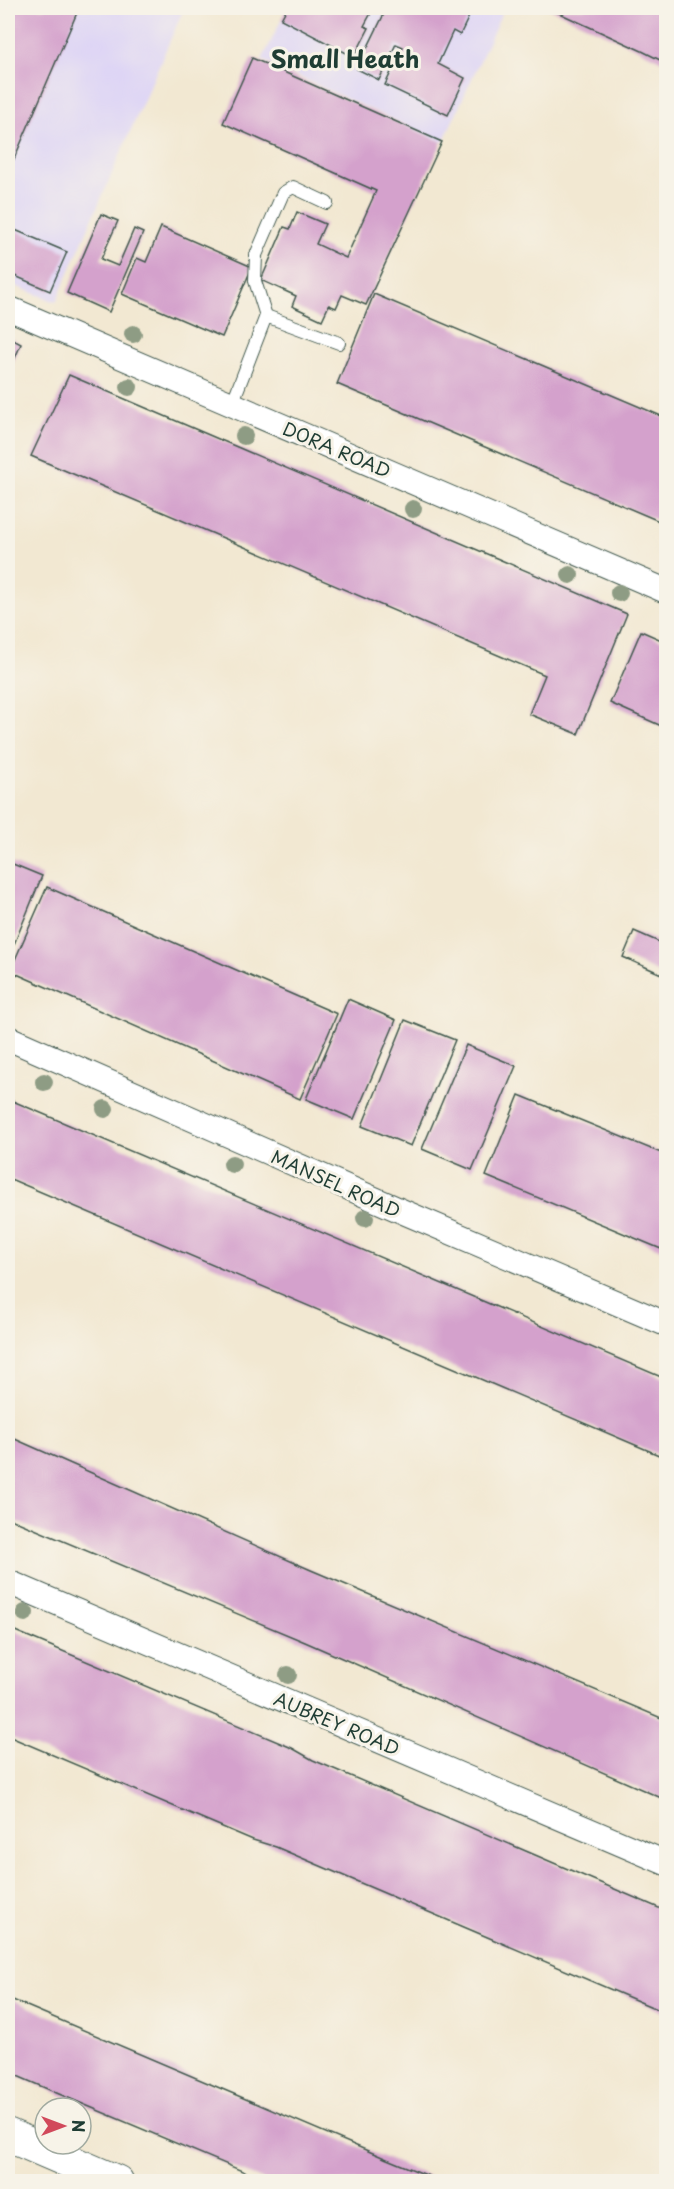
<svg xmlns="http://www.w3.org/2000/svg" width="674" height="2189" font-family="'Playpen Sans',sans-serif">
	<rect width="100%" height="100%" fill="#f7f3e8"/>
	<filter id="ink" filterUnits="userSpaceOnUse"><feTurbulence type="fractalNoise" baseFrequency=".0167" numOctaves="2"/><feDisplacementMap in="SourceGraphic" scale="12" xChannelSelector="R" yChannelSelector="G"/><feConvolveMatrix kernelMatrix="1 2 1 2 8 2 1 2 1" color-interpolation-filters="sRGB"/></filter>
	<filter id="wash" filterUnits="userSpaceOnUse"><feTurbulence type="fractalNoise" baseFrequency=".008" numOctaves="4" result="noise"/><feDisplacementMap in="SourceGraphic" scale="24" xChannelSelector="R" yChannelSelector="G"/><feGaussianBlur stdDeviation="1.35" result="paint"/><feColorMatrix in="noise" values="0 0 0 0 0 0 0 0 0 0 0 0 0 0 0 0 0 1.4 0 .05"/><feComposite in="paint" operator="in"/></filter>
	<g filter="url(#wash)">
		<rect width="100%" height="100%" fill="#f2e8d2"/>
		<g fill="#ded5f5">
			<polygon points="8,8 184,8 56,302 8,283"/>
			<polygon points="287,8 504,8 443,142 262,60"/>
		</g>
		<g id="blocks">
			<g fill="#d4a1cc">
				<polygon points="8,8 79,8 8,173"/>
				<polygon points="287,8 361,8 371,13 364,26 369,28 354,57 281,19"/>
				<polygon points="387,8 473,8 460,35 453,31 438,64 465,78 448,115 385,85 403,47 396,44 379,80 357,69"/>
				<polygon points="548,8 666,8 666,63 642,51"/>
				<polygon points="252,58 442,142 366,305 342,295 336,308 329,305 322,320 292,306 296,296 261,280 284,227 290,229 297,212 325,224 316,244 346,258 376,191 223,123"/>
				<polygon points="101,214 118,221 101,259 118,266 134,229 143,233 109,312 67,293"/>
				<polygon points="8,227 67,252 50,291 8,273"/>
				<polygon points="161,227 252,267 222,337 122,294 137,258 146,262"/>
				<polygon points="374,294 666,418 666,524 337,384"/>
				<polygon points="8,337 21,344 8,374"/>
				<polygon points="69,375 627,614 578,734 529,714 545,675 31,456"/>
				<polygon points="641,631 666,642 666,728 610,703"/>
				<polygon points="8,862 42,876 8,959"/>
				<polygon points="47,887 337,1014 300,1099 10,971"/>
				<polygon points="634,931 666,945 666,976 623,957"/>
				<polygon points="348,999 396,1020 354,1119 306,1099"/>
				<polygon points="405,1020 455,1040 411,1146 362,1126"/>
				<polygon points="466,1045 516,1066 472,1170 422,1149"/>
				<polygon points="519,1095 666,1155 666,1251 486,1176"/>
				<polygon points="8,1099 666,1379 666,1458 8,1178"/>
				<polygon points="8,1436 311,1570 666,1720 666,1800 305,1642 8,1518"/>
				<polygon points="8,1628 292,1748 313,1760 666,1911 666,2013 276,1847 253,1840 8,1736"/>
				<polygon points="8,1998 387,2159 441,2181 266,2181 59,2094 8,2072"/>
			</g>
		</g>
	</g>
	<g filter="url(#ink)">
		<use href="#blocks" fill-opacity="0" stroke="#3f574c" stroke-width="1.5"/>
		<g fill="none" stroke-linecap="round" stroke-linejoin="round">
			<defs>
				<g id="lane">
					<polyline points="266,316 255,281 256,255 283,193 293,187 327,203"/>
					<polyline points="232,404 266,316 339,343"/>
				</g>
				<g id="street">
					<polyline points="8,308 666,591"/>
					<polyline points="8,1038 406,1213 666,1324"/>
					<polyline points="8,1582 666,1863"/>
				</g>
				<polyline id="secondary" points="8,2135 117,2182"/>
			</defs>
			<use href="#lane" stroke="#3f574c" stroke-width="14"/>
			<use href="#street" stroke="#3f574c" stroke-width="26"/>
			<use href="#secondary" stroke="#3f574c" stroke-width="35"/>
			<use href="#lane" stroke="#fff" stroke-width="12"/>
			<use href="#street" stroke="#fff" stroke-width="24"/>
			<use href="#secondary" stroke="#fff" stroke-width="33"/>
		</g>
		<g fill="#8e9c84">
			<circle cx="133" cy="334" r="9"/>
			<circle cx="129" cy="387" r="9"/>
			<circle cx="244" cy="436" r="9"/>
			<circle cx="413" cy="509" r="9"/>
			<circle cx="570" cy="575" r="9"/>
			<circle cx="619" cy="593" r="9"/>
			<circle cx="44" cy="1082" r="9"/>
			<circle cx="105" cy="1109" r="9"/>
			<circle cx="232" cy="1164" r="9"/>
			<circle cx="365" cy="1218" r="9"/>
			<circle cx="25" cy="1613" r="9"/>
			<circle cx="288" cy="1675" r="9"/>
		</g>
	</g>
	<g text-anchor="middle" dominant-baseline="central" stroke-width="6" stroke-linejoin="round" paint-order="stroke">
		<g font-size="18" fill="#1f3d34" stroke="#f7f3e8">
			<text transform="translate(337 449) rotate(23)">DORA ROAD</text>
			<text transform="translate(336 1183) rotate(24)">MANSEL ROAD</text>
			<text transform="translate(337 1723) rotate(23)">AUBREY ROAD</text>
		</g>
		<g font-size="24" font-weight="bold" fill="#1f3d34" stroke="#f7f3e8">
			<text x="345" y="58">Small Heath</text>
		</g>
	</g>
	<rect width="674" height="2189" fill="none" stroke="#f7f3e8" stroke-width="30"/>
	<g transform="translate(63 2126) rotate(90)"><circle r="28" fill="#f7f3e8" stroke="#a1aaa0" stroke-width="1.5"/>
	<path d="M0-4.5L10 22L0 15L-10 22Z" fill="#d1495b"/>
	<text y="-9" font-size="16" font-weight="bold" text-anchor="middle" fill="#1f3d34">N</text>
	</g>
</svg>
